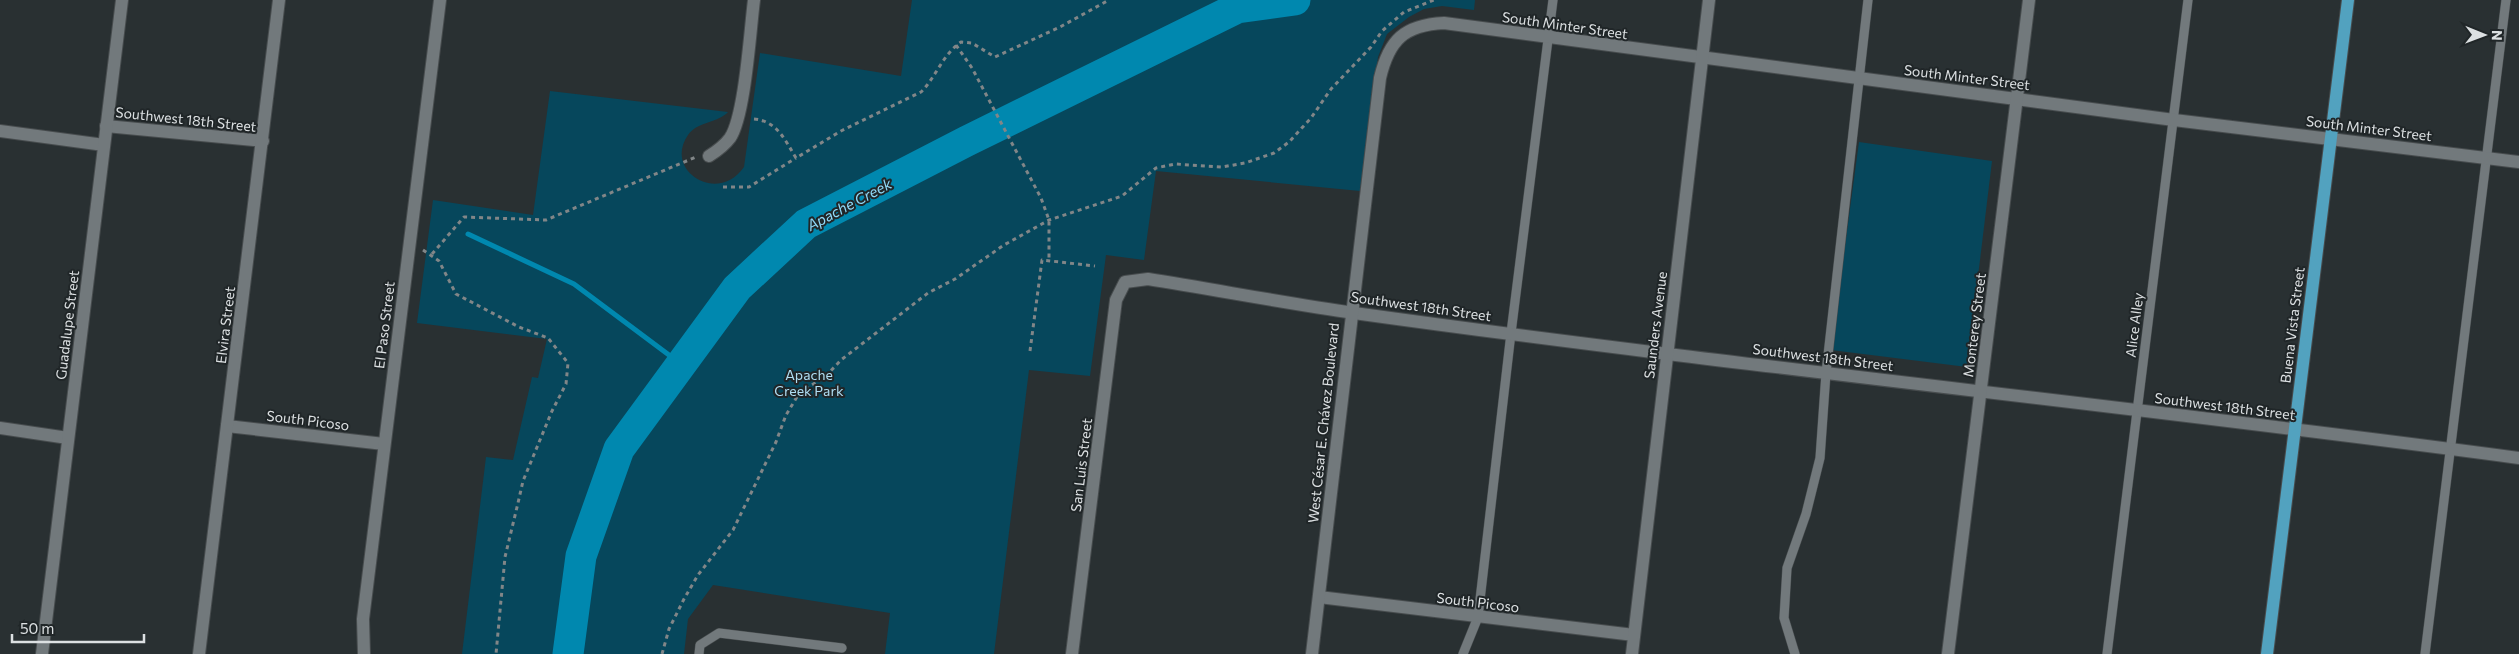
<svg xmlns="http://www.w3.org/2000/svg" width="2519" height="654" font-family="Commissioner,sans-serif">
	<rect width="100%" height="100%" fill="#293032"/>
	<g fill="#06475c">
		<path d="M912,0H1475L1474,10L1442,6L1424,9L1409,17L1387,34L1378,57L1360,191L1156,171L1144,260L1106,255L1090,376L1029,370L994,654H885L890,613L713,585L688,619L684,654H462L486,457L513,460L532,377L538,378L547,339L417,323L433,200L533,215L550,91L728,112C718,123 698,121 688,135C663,171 718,205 744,167L760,53L901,76Z"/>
		<polygon points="1859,142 1992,161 1967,367 1831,350"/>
	</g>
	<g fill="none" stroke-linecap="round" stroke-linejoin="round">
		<polyline stroke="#0088af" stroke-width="5" points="468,234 574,284 681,364"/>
		<polyline stroke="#0088af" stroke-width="31" points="568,654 581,556 619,449 737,288 806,224 967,141 1237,8 1295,0"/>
		<defs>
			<g id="lane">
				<polyline points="699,654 700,645 719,633 842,648"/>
				<polyline points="1463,654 1478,617 1511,333 1553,0"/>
				<polyline points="1795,654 1784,618 1787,568 1806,514 1820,458 1826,373 1868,0"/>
				<polyline points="2107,654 2188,0"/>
				<polyline points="2425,654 2506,0"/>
			</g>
			<g id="street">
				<polyline points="106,126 263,141"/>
				<polyline points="0,131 104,145"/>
				<path d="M709,156C717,151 724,146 730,138C745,116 750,31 754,0"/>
				<polyline points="227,426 384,444"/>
				<polyline points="0,428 68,438"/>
				<polyline points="1319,597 1634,635"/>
				<polyline points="199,654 279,0"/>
				<polyline points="364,654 363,619 440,0"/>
				<path d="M1072,654L1116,300L1125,282L1148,279C1217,290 1285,303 1354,313C1742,367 2131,406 2519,458"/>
				<path d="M1312,654L1380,78C1389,40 1404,25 1444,23L2174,120L2519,162"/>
				<polyline points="1632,654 1709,0"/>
				<polyline points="1948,654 2029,0"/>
			</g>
			<polyline id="secondary" points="42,654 122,0"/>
			<polyline id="primary" points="2267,654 2348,0"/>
		</defs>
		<use href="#lane" stroke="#474c4e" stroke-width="10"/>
		<use href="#street" stroke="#474c4e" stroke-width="14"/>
		<use href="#secondary" stroke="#474c4e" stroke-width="14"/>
		<use href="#primary" stroke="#474c4e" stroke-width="14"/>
		<g stroke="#818688" stroke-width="3" stroke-dasharray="4 4" stroke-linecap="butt">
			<polyline points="956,45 972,68 1041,198 1049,220 1049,261"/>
			<path d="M754,119C777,121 785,140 796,158L841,131L921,92C936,77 943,54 961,42L972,43L995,57L1060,27L1109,0"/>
			<polyline points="723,187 749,187 796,158"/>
			<polyline points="423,250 439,261 456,294 519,327 548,338 568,363 566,384 552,411 523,481 518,503 505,557 496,654"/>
			<polyline points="432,254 464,217 546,220 696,157"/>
			<polyline points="1030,351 1042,260 1095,266"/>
			<polyline points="662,654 669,629 684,599 698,575 733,530 776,442 786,415 800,392 825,377 841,360 928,293 955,279 1004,245 1049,220 1122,196 1156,168 1175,164 1222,167 1245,163 1274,153 1289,142 1311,118 1331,89 1371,47 1382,31 1404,12 1434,0"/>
		</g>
		<use href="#lane" stroke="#72797c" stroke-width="9"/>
		<use href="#street" stroke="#72797c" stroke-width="12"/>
		<use href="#secondary" stroke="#72797c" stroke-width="12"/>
		<use href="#primary" stroke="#52a2bf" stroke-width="12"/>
	</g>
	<g text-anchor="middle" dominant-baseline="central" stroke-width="4" stroke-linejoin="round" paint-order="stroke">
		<g font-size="14" fill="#dce0e2" stroke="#202628">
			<text transform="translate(1565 25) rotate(8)">South Minter Street</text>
			<text transform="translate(1967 77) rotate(7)">South Minter Street</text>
			<text transform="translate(186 119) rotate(6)">Southwest 18th Street</text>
			<text transform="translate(2369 128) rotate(7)">South Minter Street</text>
			<text transform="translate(1421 306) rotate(8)">Southwest 18th Street</text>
			<text transform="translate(67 325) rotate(-83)">Guadalupe Street</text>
			<text transform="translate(225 325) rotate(-83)">Elvira Street</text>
			<text transform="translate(384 325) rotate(-83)">El Paso Street</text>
			<text transform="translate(1655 325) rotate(-83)">Saunders Avenue</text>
			<text transform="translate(1974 325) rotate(-83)">Monterey Street</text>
			<text transform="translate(2134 325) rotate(-83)">Alice Alley</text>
			<text transform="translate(2292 325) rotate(-83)">Buena Vista Street</text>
			<text transform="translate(1823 357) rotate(7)">Southwest 18th Street</text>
			<text transform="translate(2225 406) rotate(7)">Southwest 18th Street</text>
			<text transform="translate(308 420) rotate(7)">South Picoso</text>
			<text transform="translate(1323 423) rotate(-84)">West César E. Chávez Boulevard</text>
			<text transform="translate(1081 465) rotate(-83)">San Luis Street</text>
			<text transform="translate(1478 602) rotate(7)">South Picoso</text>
		</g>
		<g font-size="14" fill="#afdef3" stroke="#202628">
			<text x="809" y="374">Apache<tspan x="809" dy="16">Creek Park</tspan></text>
		</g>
		<g font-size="15" font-style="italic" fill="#8fd9f8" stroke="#202628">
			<text transform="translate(849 204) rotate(-28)">Apache Creek</text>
		</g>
	</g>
	<g transform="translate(2484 35) rotate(91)" stroke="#202628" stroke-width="4" paint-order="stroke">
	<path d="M0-4L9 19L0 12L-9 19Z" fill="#dce0e2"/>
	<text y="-8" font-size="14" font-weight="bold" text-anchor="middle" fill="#dce0e2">N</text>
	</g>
	<path d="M12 634v8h132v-8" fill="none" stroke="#dce0e2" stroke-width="2.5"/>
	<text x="20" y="634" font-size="15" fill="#dce0e2" stroke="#202628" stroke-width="4" paint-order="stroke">50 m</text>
</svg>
